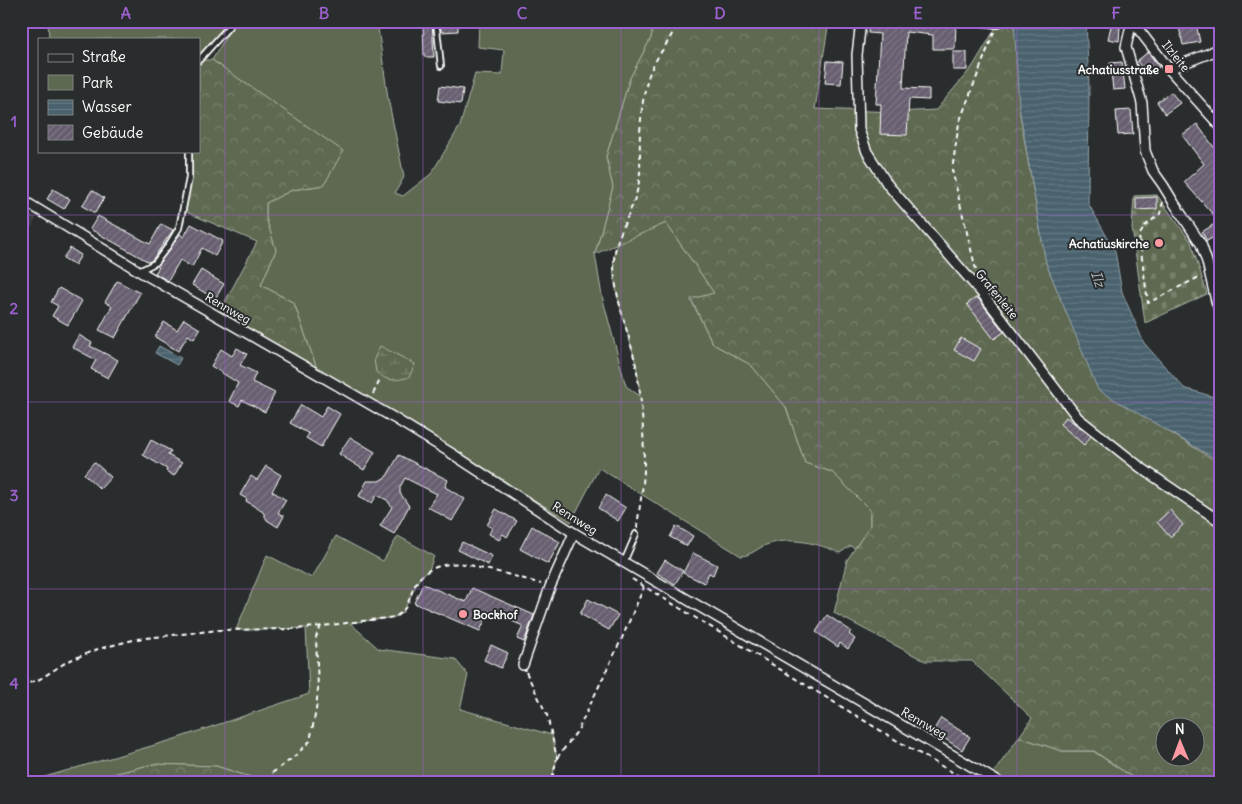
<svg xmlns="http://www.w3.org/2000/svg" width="1242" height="804" font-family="Delius,sans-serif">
	<defs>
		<pattern id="industrial-grid" width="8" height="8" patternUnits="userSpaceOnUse" patternTransform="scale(1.25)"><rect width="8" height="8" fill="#3c3c42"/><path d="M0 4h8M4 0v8" fill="none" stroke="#505055"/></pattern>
		<pattern id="forest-crowns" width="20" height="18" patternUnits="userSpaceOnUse" patternTransform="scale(1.25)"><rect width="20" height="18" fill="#5e6951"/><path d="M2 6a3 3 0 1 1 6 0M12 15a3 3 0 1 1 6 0" fill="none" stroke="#76806b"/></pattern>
		<pattern id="wetland-marsh" width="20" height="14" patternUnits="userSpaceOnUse" patternTransform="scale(1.25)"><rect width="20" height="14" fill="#5e6951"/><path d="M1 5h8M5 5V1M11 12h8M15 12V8" fill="none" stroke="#76806b"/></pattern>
		<pattern id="cemetery-stones" width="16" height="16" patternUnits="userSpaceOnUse" patternTransform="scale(1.25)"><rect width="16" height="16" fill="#5e6951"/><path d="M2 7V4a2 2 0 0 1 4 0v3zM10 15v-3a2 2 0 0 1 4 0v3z" fill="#76806b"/></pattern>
		<pattern id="water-rules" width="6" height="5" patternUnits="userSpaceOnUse" patternTransform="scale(1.25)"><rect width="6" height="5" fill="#4a626e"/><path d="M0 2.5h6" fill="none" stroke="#657a84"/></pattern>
		<pattern id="building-hatch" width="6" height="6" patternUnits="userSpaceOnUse" patternTransform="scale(1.25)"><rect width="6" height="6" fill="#675f70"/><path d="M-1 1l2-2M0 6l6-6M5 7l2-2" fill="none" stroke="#7e7785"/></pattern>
	</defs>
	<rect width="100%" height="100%" fill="#2a2d2e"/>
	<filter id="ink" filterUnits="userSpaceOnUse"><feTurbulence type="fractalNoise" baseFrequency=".02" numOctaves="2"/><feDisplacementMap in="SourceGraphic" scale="10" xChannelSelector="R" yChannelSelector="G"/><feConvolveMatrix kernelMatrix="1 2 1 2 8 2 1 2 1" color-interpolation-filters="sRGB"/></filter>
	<g filter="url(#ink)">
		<polygon fill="url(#industrial-grid)" points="21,209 36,218 21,246"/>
		<g fill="#5e6951" stroke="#aeb4a8">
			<path d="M48,21H377L388,98L404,177L395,193L403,196L431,174L460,126L475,74L502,75L504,50L478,47L479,21H654L651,38L630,78L606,157L613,187L595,254L602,296L626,386L640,396C639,386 638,375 636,365C630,334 604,273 617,244L666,223L714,293L691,300L713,344L751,365L786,407L805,463L832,472L870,510V526L855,548L850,546L840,553C817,543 791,536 766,545C758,548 750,556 741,556L599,468L571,522L317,369L294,303L261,285L276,250L266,218V203L292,190L324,185L342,151L212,60L234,23L199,60V39H49Z"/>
			<polygon points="336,536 383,561 398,536 434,556 429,570 420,577 403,612 395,617 350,623 379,649 455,659 468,675 460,709 552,735 557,758 551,783 269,783 216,766 153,764 78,783 24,783 172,740 309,694 306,628 236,630 267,555 312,578"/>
			<polygon points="1019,737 1062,751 1093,751 1141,783 1000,783 992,775"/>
		</g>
		<g fill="url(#forest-crowns)" stroke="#aeb4a8" fill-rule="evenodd">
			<path d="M654,21H829L815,109L896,112L936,110L973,66L998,24H1016L1020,115L1046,263L1098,388L1221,464V783H1141L1094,751H1062L1019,737L1032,718L972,661H925L834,613L847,560L870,526V510L832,472L805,463L786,407L751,365L713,344L691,299L714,293L666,223L595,254L613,187L606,157L630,78L651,38ZM1164,726H1194V756H1164Z"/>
			<polygon points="202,60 212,60 343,151 324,185 292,190 266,203 266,218 276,250 261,285 294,303 317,369 220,311 257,242 186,212 192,172 192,151 199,151 199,66"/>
			<polygon points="153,764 216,766 269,783 78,783"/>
		</g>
		<path fill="url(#wetland-marsh)" stroke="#aeb4a8" d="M380,346L415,364L409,377C395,381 388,382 376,372L374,359Z"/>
		<polygon fill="url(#cemetery-stones)" stroke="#aeb4a8" points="1157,195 1191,242 1207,294 1145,323 1132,228 1134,196"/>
		<g fill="url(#water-rules)" stroke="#92a1a8">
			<polygon points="1014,21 1086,21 1089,88 1088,203 1115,251 1122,292 1144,343 1184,388 1221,399 1221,462 1098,390 1046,263 1019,107"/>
			<polygon points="159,346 181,358 177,365 155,353"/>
		</g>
		<g fill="url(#building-hatch)" stroke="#fff">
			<polygon points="423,21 432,21 434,57 424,57"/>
			<polygon points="440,21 458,21 458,31 441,32"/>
			<polygon points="869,21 915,21 956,24 955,49 933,49 933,35 906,32 903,88 929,89 929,100 909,99 907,135 880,134 881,104 876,104 880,34 868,33"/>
			<polygon points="1196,24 1200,42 1183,45 1179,27"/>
			<polygon points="1111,26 1120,27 1119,41 1108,39"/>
			<rect x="953" y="52" width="14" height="18"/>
			<polygon points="1148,52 1159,67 1148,76 1137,61"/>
			<polygon points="827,61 843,62 841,84 825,83"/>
			<polygon points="1122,62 1125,89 1113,90 1110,63"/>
			<polygon points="440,86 463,89 461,104 438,101"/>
			<polygon points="1171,92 1180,103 1165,114 1157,102"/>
			<polygon points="1131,110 1133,134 1118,135 1116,111"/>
			<polygon points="1197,124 1216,150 1221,145 1221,233 1207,241 1202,232 1219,221 1184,182 1204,164 1182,135"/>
			<polygon points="53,189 70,199 64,209 47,199"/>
			<polygon points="92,190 104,198 95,213 82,206"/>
			<polygon points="1157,197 1157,209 1136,210 1136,198"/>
			<polygon points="98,216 150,244 161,224 173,230 152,260 149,262 90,229"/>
			<polygon points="191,224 223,241 215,256 202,248 192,267 180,260 168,281 155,273 159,267 157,266 180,234 184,237"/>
			<polygon points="70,248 81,255 75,265 63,258"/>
			<polygon points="201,270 224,284 215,299 192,285"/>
			<polygon points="117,281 140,293 115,338 99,330 112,306 105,302"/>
			<polygon points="59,288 82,301 68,325 52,316 58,306 51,302"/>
			<polygon points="977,297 1004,332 994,339 967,304"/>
			<polygon points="184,319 200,329 194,339 188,335 178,351 155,337 164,322 177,330"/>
			<polygon points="79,335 92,343 90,346 118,360 108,378 91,369 96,360 72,347"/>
			<polygon points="961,338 981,349 974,361 954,350"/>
			<polygon points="237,348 247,354 240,365 256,373 252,382 275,393 265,412 242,400 239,406 229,401 238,383 211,366 221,349 232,356"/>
			<polygon points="301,405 321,417 327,406 340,414 321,447 306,438 309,434 290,423"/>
			<polygon points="1066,417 1091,436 1084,445 1060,424"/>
			<polygon points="350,437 375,452 364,470 339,454"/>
			<polygon points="151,440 171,451 168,455 182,463 174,476 166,471 167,469 143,455"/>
			<polygon points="399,455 448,480 445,487 465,499 452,521 428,507 437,494 405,478 400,487 400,493 409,506 394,534 380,526 392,507 387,500 377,495 372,503 359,496 367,481 379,481 387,476"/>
			<polygon points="94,462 111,477 100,489 84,474"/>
			<polygon points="266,466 281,475 272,491 286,500 278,513 284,516 278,527 267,520 263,512 246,501 247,499 240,495 251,476 257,480"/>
			<polygon points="606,495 626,508 618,521 598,508"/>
			<polygon points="496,509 517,521 507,537 503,534 499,540 489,534 492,528 487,525"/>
			<polygon points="1170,510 1183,525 1170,537 1157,522"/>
			<polygon points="532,526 560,542 548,564 520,549"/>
			<polygon points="676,526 693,536 687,546 670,537"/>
			<polygon points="462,542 492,556 488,565 458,550"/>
			<polygon points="693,553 717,565 713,575 709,573 704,583 683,573"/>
			<polygon points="665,560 683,571 675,584 657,573"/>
			<polygon points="423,584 466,602 472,588 534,615 524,642 517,639 523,626 489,611 480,631 414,603"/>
			<polygon points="588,599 618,615 609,630 580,614"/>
			<polygon points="827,615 851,631 849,634 855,639 848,649 840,643 838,647 816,632"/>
			<polygon points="491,645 508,653 501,668 484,660"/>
			<polygon points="941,718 970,737 962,750 933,731"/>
		</g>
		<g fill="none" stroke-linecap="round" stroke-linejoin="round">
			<defs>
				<g id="service">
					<polyline points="436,21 441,66"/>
					<polyline points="199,60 234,21"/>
					<polyline points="139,271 155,263 168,246 179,228 189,178 189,151"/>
					<polyline points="624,562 636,534"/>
				</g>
				<g id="minor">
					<polyline points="861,21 857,55 859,130 867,152 888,185 981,292 1078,418 1140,467 1221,522"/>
					<polyline points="981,21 997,23 998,21"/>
					<polyline points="1132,21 1126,47 1142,103 1145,151 1153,171 1163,185 1174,203 1201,244 1207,262 1216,301 1221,314"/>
					<polyline points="1132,21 1169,69 1221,127"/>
					<polyline points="1169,69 1210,53 1221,47"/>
					<polyline points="21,199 139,271 394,418 451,453 574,533 1000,783"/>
					<polyline points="523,665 550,587 574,533"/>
				</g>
			</defs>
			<use href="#service" stroke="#fff" stroke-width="8"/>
			<use href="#minor" stroke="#fff" stroke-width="12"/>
			<g stroke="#fff" stroke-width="2" stroke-dasharray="5 4" stroke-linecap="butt">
				<polyline points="1163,202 1160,214 1145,226 1139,236 1148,303 1201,276"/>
				<polyline points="976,270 952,170 959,123 994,32"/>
				<polyline points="373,394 380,380"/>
				<path d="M637,528C639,509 643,490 644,471C644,437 642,399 636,366C629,332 615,301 614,266C613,237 632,215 638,187C642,170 639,152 640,134C641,115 643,93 649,75C656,55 672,41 677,21"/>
				<polyline points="632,579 896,740 971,783"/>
				<polyline points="526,672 547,715 557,758 551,783"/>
				<path d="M21,686L40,679L68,661L98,649L137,639L219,630L298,629L395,617C412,607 408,593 419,579C429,566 450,562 465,564C472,565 478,568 484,569C504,573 522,578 541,584"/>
				<polyline points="557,758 578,730 622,638 644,587"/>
				<polyline points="272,773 293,758 310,741 316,710 318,689 316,637 321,626"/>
			</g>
			<use href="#service" stroke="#2a2d2e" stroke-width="4.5"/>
			<use href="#minor" stroke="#2a2d2e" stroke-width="9"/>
		</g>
	</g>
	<path fill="none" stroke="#9c61cf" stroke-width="1" stroke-opacity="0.55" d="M225,21V783M423,21V783M621,21V783M819,21V783M1017,21V783M21,215H1221M21,402H1221M21,589H1221"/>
	<g fill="#ff9aa2" stroke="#2a2d2e" stroke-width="2">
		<rect x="1164" y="64" width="10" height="10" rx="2.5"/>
		<circle cx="1159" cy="243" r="5"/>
		<circle cx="463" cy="614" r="5"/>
	</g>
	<g text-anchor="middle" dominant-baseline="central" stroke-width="4" stroke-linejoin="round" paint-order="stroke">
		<g font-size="12" fill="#fff" stroke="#2a2d2e">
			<text transform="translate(1176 56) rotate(51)">Ilzleite</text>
			<text transform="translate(997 294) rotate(51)">Grafenleite</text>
			<text transform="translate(228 308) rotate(30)">Rennweg</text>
			<text transform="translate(575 518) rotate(32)">Rennweg</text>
			<text transform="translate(924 723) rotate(30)">Rennweg</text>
		</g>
		<g font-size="12" font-weight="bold" fill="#fff" stroke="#2a2d2e" text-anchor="end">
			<text x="1159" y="69">Achatiusstraße</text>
			<text x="1149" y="243">Achatiuskirche</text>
			<text x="473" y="614" text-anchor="start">Bockhof</text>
		</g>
		<g font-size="14" font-style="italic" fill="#aeb8be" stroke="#2a2d2e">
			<text transform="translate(1098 279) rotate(71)">Ilz</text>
		</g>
	</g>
	<rect width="1242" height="804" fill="none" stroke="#2a2d2e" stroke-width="55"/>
	<rect x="38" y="38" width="162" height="115" fill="#2a2d2e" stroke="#7f8182"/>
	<rect x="48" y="54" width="25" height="8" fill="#2a2d2e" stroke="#7f8182"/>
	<text x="82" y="62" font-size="15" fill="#ffffff">Straße</text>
	<rect x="48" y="75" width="25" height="15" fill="#5e6951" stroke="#7f8182"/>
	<text x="82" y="88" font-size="15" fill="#ffffff">Park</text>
	<rect x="48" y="100" width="25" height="15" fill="url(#water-rules)" stroke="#7f8182"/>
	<text x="82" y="112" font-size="15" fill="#ffffff">Wasser</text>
	<rect x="48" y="125" width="25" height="15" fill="url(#building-hatch)" stroke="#7f8182"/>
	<text x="82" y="138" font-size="15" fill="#ffffff">Gebäude</text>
	<g transform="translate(1180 742) rotate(359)"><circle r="24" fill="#2a2d2e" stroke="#7f8182"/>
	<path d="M0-4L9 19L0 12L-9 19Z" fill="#ff9aa2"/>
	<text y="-8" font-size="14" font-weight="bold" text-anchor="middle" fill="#ffffff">N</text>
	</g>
	<rect x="28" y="28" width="1186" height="748" fill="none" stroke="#9c61cf" stroke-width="2"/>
	<g font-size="16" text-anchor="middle" font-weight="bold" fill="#9c61cf">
		<text x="126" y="19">A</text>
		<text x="324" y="19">B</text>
		<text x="522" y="19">C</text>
		<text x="720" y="19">D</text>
		<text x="918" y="19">E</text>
		<text x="1116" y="19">F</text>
		<text x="14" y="127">1</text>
		<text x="14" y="314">2</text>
		<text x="14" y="501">3</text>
		<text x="14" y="689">4</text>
	</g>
</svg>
